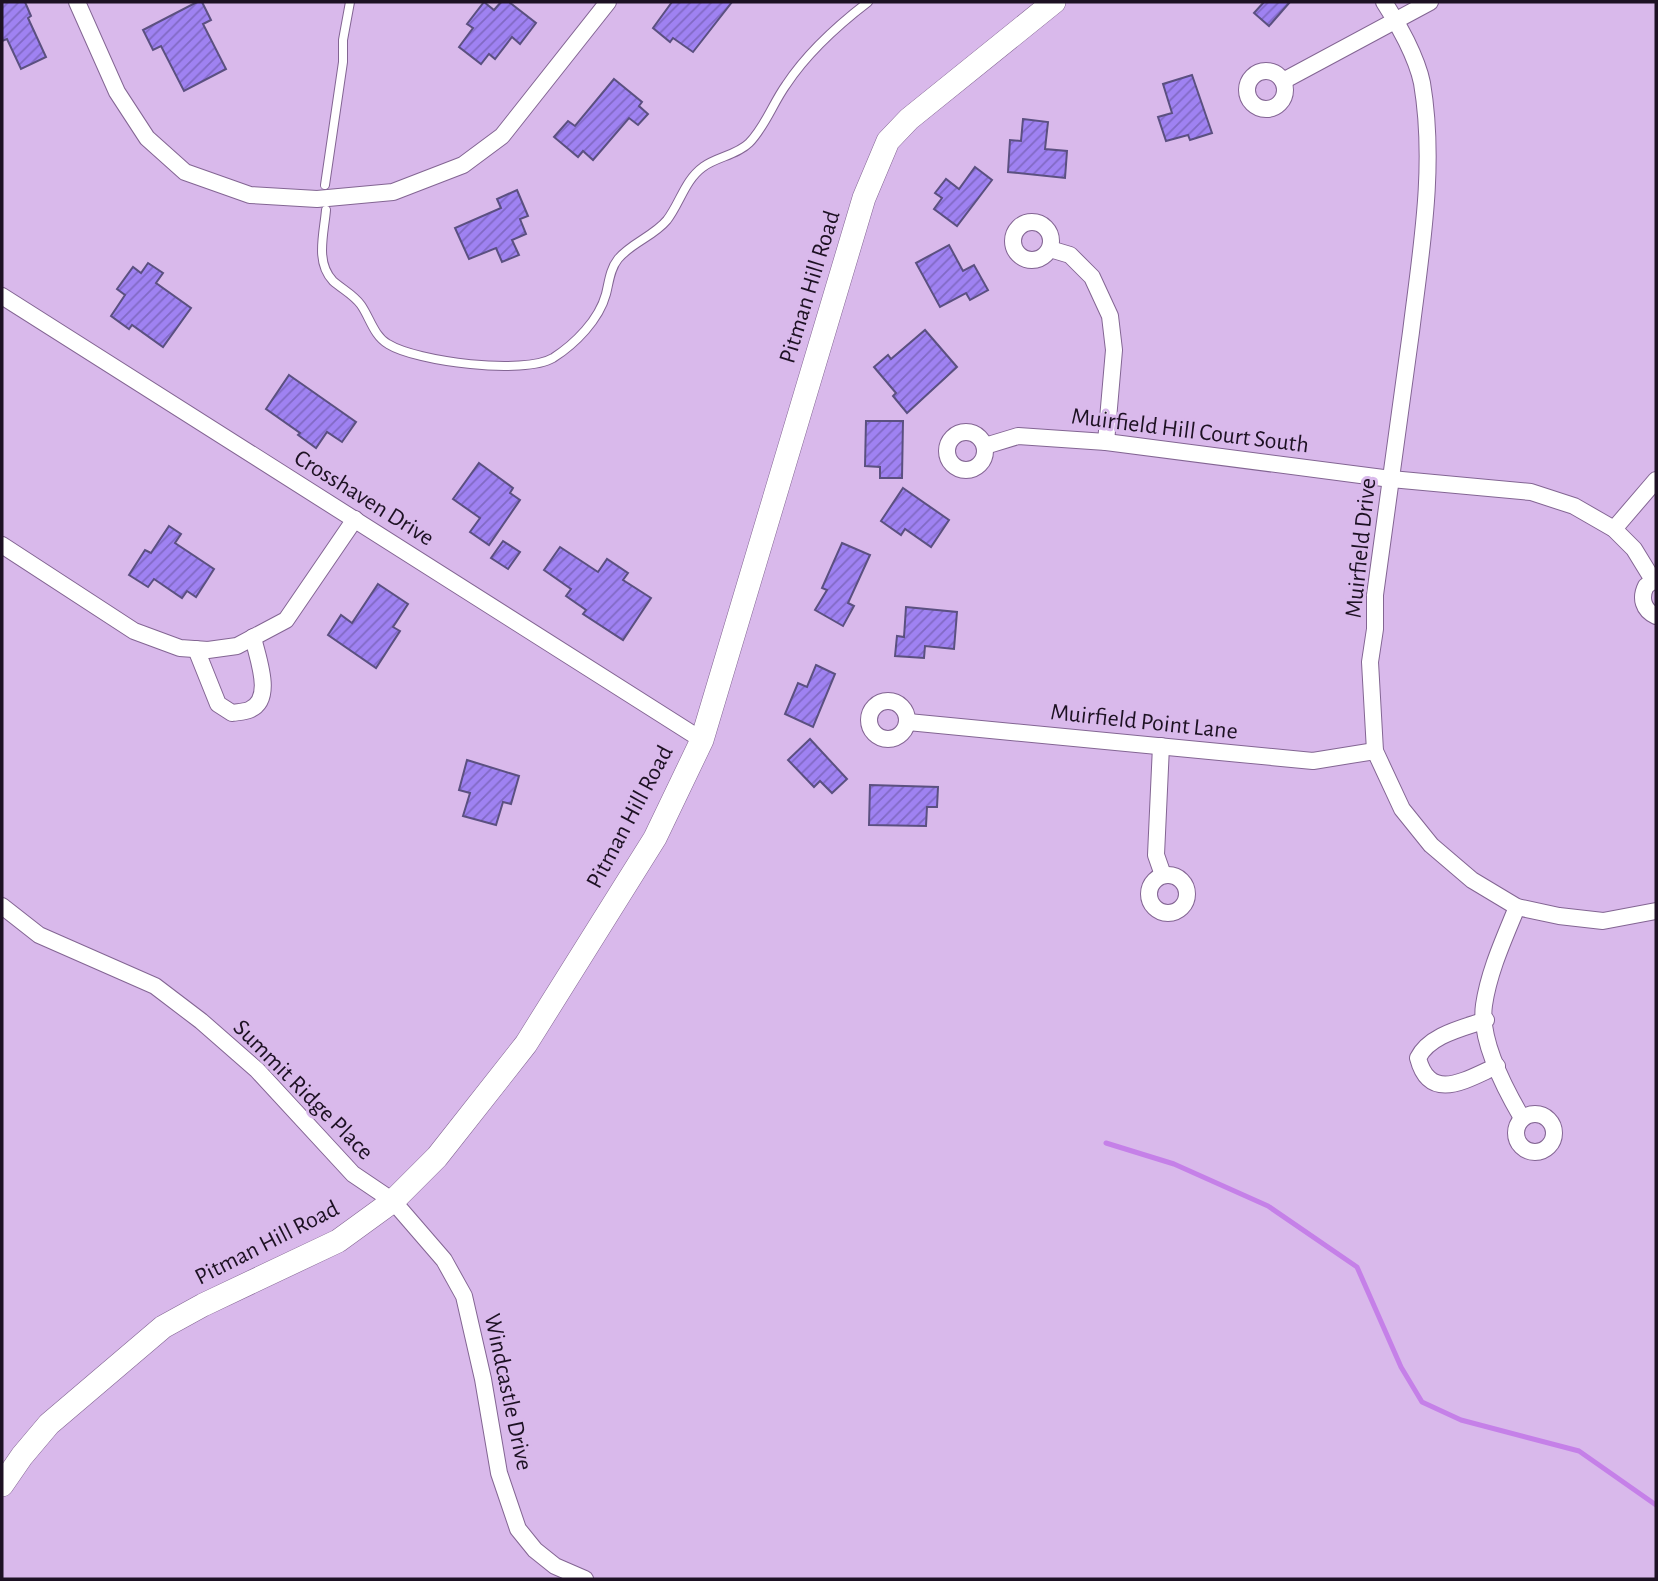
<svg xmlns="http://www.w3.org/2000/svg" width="1658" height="1581" font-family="'Alegreya Sans',sans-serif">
	<defs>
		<pattern id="building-hatch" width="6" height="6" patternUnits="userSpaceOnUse" patternTransform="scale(1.75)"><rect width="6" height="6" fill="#9f82f2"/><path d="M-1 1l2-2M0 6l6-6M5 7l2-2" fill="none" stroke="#8169c4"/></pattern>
	</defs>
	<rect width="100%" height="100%" fill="#d9b9eb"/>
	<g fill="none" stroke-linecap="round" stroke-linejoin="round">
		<polyline stroke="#c580e8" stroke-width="5" points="1106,1143 1174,1164 1268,1206 1357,1267 1401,1367 1422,1402 1461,1420 1579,1451 1656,1505"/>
	</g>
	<g fill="url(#building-hatch)" stroke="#5b5080" stroke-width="2">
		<polygon points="2,2 25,2 31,16 28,18 46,57 21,69 7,39 2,41"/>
		<polygon points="197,2 202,2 211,20 203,24 226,69 184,91 161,46 153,50 143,30"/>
		<polygon points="484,2 494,10 501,2 509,2 536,23 520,44 512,37 495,59 489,54 481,64 459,47 473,28 467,24"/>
		<polygon points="672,2 732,2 693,52 673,38 670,42 653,28"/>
		<polygon points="1264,2 1290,2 1269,26 1254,13"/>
		<polygon points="1192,75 1212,133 1190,140 1188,135 1166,141 1158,117 1172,113 1163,84"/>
		<polygon points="614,79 642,102 639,106 648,114 638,125 629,118 593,160 583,151 578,157 554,137 568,121 575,126"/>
		<polygon points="1023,119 1048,122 1045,149 1067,151 1065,178 1008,172 1010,140 1021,141"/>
		<polygon points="975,167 992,180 957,226 934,209 942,198 935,193 946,179 959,189"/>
		<polygon points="517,190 528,216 520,219 526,234 512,240 519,255 502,262 496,248 469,259 455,228 501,208 497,199"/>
		<polygon points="949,245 963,271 974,265 988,290 970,300 966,293 940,307 916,263"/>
		<polygon points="148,263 163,273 156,283 191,308 163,347 132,325 129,329 111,316 125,295 117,289 133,267 141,273"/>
		<polygon points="925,330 957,367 907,413 893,396 896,393 874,367 888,355 891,359"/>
		<polygon points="289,375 356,422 342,442 327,432 316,448 298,435 300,433 266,409"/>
		<polygon points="866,421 903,421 902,478 880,478 880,467 865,466"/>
		<polygon points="479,463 513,488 510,493 520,500 489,545 470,532 480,518 453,499"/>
		<polygon points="903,488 949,520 931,547 905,529 901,535 881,521"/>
		<polygon points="169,526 181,534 175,543 214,569 196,597 187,591 182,598 154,579 148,587 129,575 145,550 151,553"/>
		<polygon points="503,541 520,552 508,569 491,558"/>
		<polygon points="842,543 870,555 848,603 854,606 843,626 815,610 827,590 822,588"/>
		<polygon points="560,547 598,572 607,559 628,573 623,580 651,598 623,640 583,614 586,610 566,596 571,589 544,570"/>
		<polygon points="378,584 408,604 393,627 400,631 376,668 328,635 341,615 352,623"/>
		<polygon points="906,607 957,612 954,649 925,646 924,658 895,656 897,636 904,637"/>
		<polygon points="816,665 835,674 813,727 785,714 798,683 807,687"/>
		<polygon points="810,739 847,779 832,793 820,781 814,787 788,760"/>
		<polygon points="467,760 519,776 511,804 503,802 496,825 463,816 470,793 459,790"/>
		<polygon points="870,785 938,787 937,807 927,807 926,826 869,825"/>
	</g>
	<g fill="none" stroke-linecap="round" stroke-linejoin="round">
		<defs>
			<g id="lane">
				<polyline points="325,185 343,62 343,40 350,2"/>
				<path d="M326,210C324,234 315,262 333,281C342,289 354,295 361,305C370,318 374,336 388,344C417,362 524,375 553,358C575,344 599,320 606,294C609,282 610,269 618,259C631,243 654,236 667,220C680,203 685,180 703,167C716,157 737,155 749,143C765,127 773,103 786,85C807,53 838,25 868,2"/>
			</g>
			<g id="street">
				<polyline points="77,2 117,92 147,138 185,172 250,195 317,199 393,192 463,165 502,136 608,2"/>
				<path d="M1384,2C1398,23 1417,58 1422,83C1436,166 1421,250 1411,332C1399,419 1387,507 1375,595V629L1370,662L1375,751L1402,809L1431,845L1472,880L1517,907L1559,916L1603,921L1656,911"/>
				<circle cx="1266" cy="90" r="19"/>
				<polyline points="1283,81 1430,2"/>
				<circle cx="1032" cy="241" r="19"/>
				<polyline points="1050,249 1070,255 1092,277 1110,316 1114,350 1106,442"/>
				<polyline points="2,296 702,740"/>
				<circle cx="966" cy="451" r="19"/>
				<polyline points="985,446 1018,436 1106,442 1391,479 1531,492 1574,506 1614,529 1634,549 1653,580"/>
				<polyline points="1614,529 1656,480"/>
				<polyline points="2,545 134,631 180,648 208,650 237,646 286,620 355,519"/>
				<path d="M1656,579L1646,586C1640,598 1643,610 1656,616"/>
				<path d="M196,649L218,704L232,713C237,712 244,712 249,710C275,700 257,657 253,637"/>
				<circle cx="888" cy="720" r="19"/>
				<polyline points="908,722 1313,761 1375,751"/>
				<polyline points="1161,746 1156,855 1163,875"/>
				<circle cx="1168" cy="894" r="19"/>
				<polyline points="2,906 39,935 155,986 201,1021 257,1070 353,1174 393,1201 444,1260 464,1296 483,1379 499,1473 518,1529 535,1550 555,1566 585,1579"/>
				<path d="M1517,907C1504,939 1489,971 1484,1005C1479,1039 1505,1089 1522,1118"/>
				<path d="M1486,1020C1463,1028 1429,1035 1418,1058C1430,1104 1467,1079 1497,1066"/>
				<circle cx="1535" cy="1133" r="19"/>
			</g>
			<polyline id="secondary" points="2,1485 22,1456 49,1424 163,1327 203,1305 338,1241 393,1201 437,1157 526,1044 655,838 702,740 864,198 888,141 909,119 1054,2"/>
		</defs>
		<use href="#lane" stroke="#836593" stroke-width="10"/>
		<use href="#street" stroke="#836593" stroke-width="18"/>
		<use href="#secondary" stroke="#836593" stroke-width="24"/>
		<use href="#lane" stroke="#fff" stroke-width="8"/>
		<use href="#street" stroke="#fff" stroke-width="16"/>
		<use href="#secondary" stroke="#fff" stroke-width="23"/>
	</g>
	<g text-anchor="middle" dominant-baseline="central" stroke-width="6" stroke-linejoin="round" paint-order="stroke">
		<g font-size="24" fill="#1d1123" stroke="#d9b9eb">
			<text transform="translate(810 287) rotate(-73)">Pitman Hill Road</text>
			<text transform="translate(1190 431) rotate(7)">Muirfield Hill Court South</text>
			<text transform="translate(364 498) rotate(32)">Crosshaven Drive</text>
			<text transform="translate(1361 548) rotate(-84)">Muirfield Drive</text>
			<text transform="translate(1144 722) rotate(6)">Muirfield Point Lane</text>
			<text transform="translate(630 817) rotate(-62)">Pitman Hill Road</text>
			<text transform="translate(303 1090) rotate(45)">Summit Ridge Place</text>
			<text transform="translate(267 1243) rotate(-27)">Pitman Hill Road</text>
			<text transform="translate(508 1392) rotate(78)">Windcastle Drive</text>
		</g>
	</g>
	<rect width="1658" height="1581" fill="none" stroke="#1d1123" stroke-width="7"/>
</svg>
